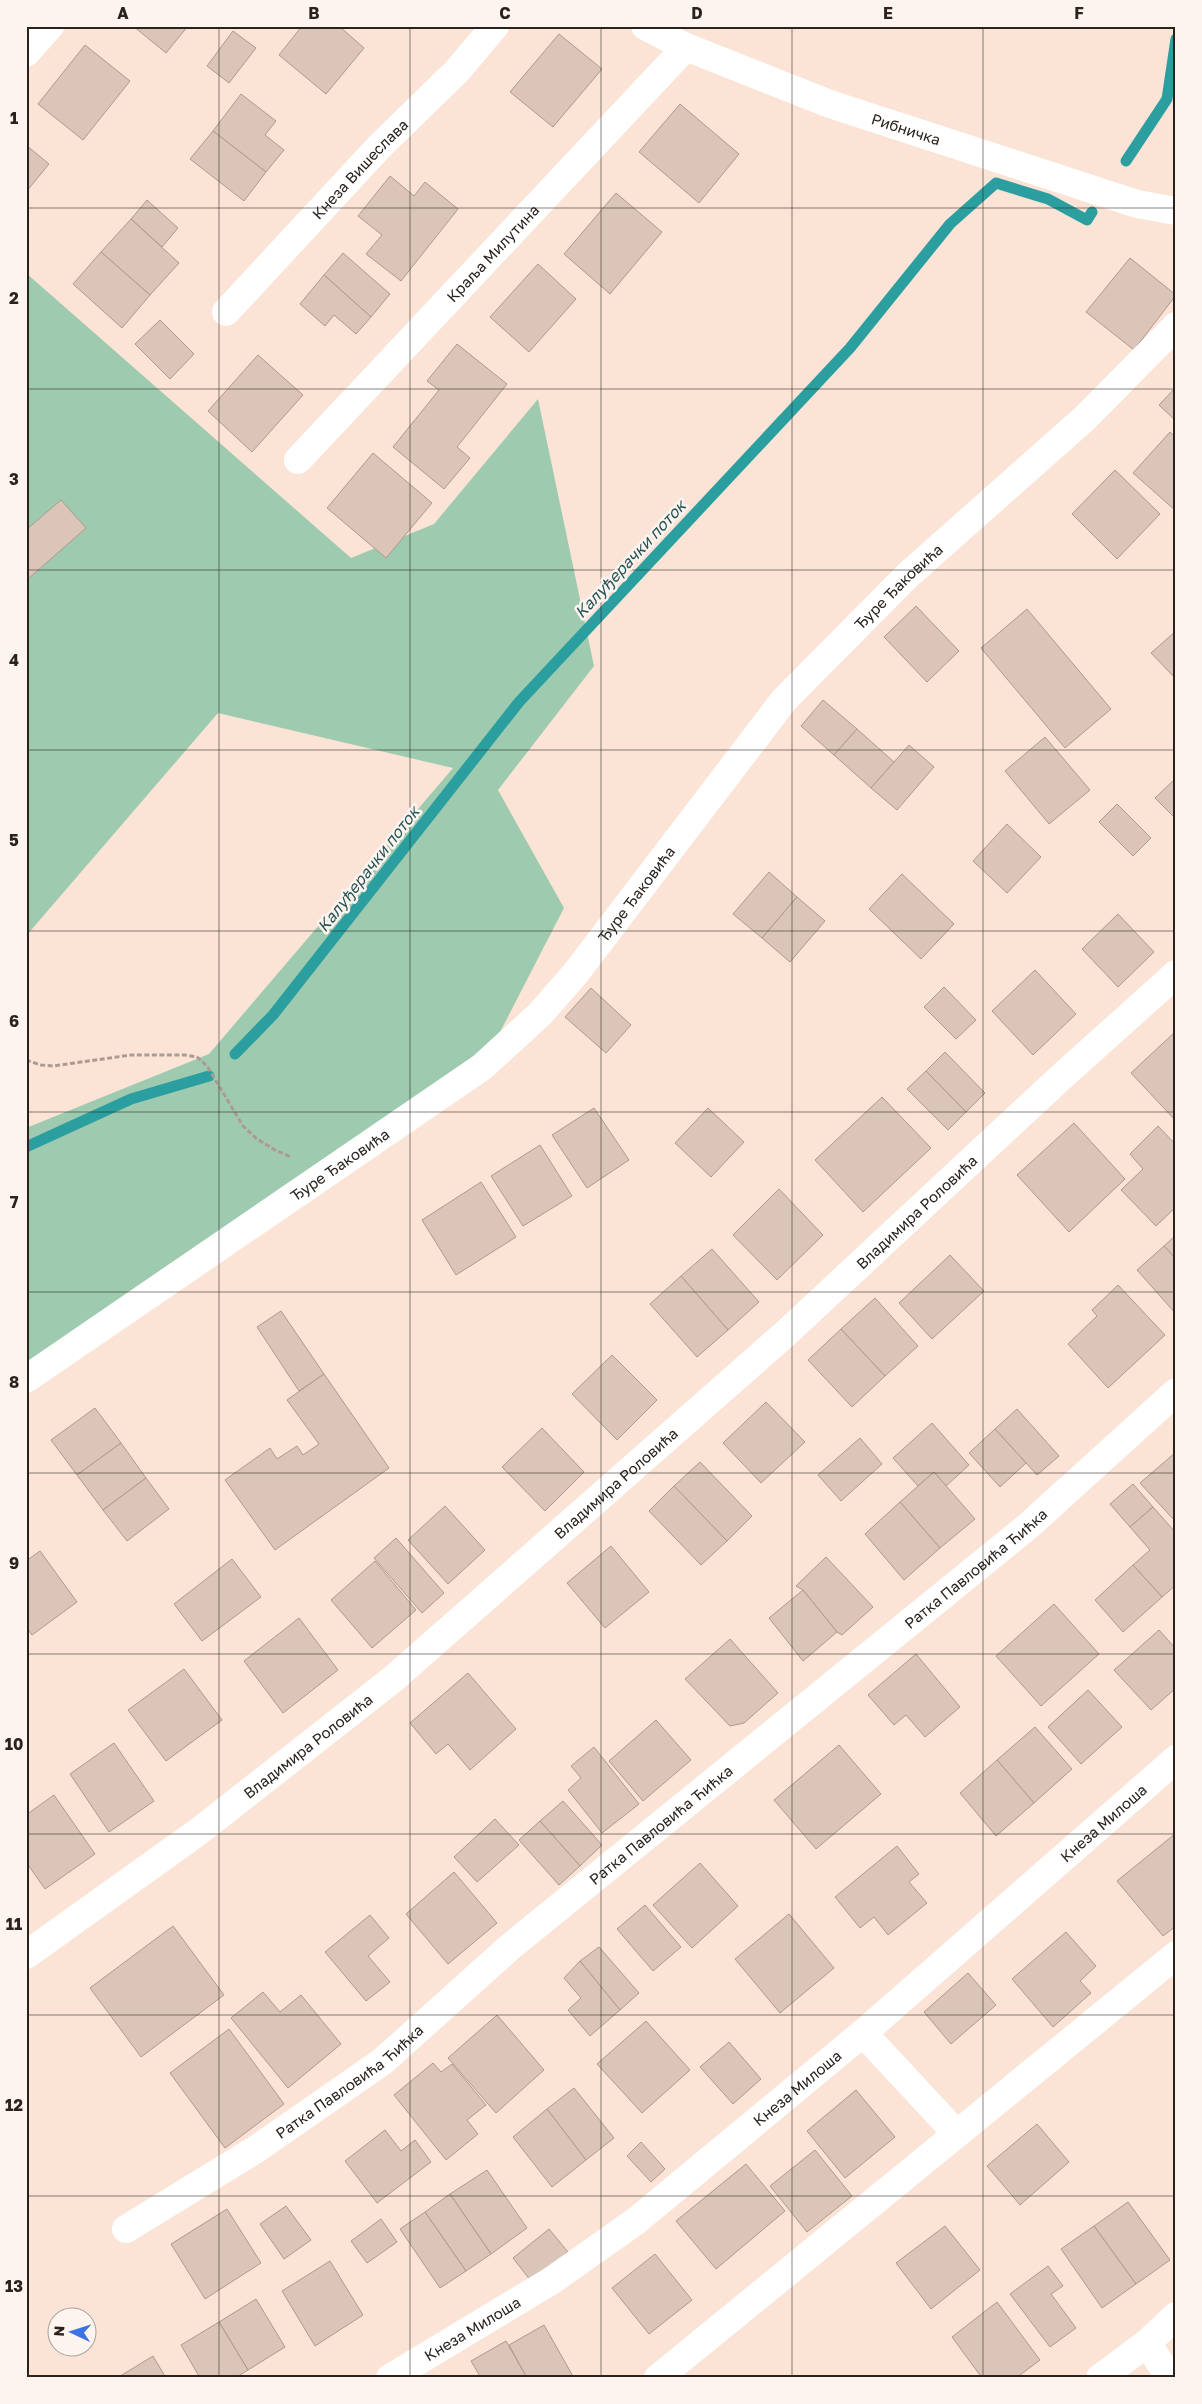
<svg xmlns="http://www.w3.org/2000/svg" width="1202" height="2404" font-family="'Golos Text',sans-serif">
	<rect width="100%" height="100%" fill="#fbe4d6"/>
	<polygon fill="#9ecbaf" points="26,273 351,558 434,524 538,399 594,666 498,790 564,908 482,1067 26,1379 26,1128 209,1054 453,768 218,713 26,936"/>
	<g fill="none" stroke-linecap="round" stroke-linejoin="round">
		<g stroke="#2b9e9f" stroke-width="11">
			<polyline points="1126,161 1167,99 1176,39"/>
			<polyline points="235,1054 273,1015 519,702 850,348 950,224 996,183 1048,199 1087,220 1092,212"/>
			<polyline points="26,1147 131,1099 209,1076"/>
		</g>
	</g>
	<g fill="#dbc5b8" stroke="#ae998c">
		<polygon points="133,26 188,26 166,53"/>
		<polygon points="302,26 339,26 364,48 326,94 279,55"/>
		<polygon points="233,31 256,48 229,83 207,66"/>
		<polygon points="559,34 602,69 553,127 510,92"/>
		<polygon points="85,45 130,81 83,140 38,104"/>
		<polygon points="241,94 276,121 265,135 284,150 266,172 213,131"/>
		<polygon points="680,104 739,154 699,203 639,152"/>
		<polygon points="213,131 266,172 244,201 190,159"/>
		<polygon points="26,145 49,164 26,192"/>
		<polygon points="390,176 414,196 425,182 458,209 401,281 366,254 382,235 358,216"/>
		<polygon points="616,193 662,232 610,294 564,254"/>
		<polygon points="147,200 178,228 162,247 131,219"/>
		<polygon points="131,219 179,263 150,295 101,252"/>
		<polygon points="101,252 150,295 122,328 73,284"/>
		<polygon points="343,253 390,294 371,317 324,275"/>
		<polygon points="1130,258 1176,295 1134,350 1086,312"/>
		<polygon points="538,264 576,299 529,352 490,317"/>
		<polygon points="324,275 371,317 356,334 334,315 325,326 300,304"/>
		<polygon points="160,320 194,354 170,379 135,344"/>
		<polygon points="457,344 507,384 457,447 470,458 444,489 393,447 439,390 427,381"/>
		<polygon points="258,355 303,395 252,452 208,411"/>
		<polygon points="1176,387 1176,421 1159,405"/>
		<polygon points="1170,432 1176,438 1176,511 1133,473"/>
		<polygon points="373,453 432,503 386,558 327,508"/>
		<polygon points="1115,470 1160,514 1117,559 1072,514"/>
		<polygon points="61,500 86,528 28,579 26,577 26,530"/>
		<polygon points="916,606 959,651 927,682 884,637"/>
		<polygon points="1027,609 1111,709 1065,748 981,648"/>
		<polygon points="1176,631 1176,679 1151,653"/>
		<polygon points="823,700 857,729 834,755 801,726"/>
		<polygon points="857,729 894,762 871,788 834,755"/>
		<polygon points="1045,737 1090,790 1049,824 1005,771"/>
		<polygon points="909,745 934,767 897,810 871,788"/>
		<polygon points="1176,778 1176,819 1155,798"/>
		<polygon points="1117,804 1151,838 1133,856 1099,822"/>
		<polygon points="1007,824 1041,857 1007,893 973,861"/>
		<polygon points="769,872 797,897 762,938 733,914"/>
		<polygon points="902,874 954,924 921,959 869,909"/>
		<polygon points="797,897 825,921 790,962 762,938"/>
		<polygon points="1118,914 1154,952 1118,987 1082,949"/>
		<polygon points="1035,970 1076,1014 1033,1055 992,1011"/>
		<polygon points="944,987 976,1020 956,1039 924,1007"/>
		<polygon points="591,988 631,1025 606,1053 565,1017"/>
		<polygon points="1176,1031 1176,1121 1131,1073"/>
		<polygon points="945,1052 985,1093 966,1112 926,1071"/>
		<polygon points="926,1071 966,1112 948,1130 907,1089"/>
		<polygon points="882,1097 931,1148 863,1212 815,1160"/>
		<polygon points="594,1108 629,1160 587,1188 552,1135"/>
		<polygon points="708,1108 744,1142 711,1177 675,1143"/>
		<polygon points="1074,1123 1125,1179 1069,1232 1017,1175"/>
		<polygon points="1158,1126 1176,1145 1176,1207 1156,1226 1121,1190 1143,1169 1130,1154"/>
		<polygon points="540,1145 572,1196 523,1226 491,1176"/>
		<polygon points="481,1182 516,1237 456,1275 422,1220"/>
		<polygon points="779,1189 823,1235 777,1280 733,1235"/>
		<polygon points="1176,1235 1176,1259 1164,1246"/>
		<polygon points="1164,1246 1176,1259 1176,1314 1137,1270"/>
		<polygon points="712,1249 759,1302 728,1330 681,1276"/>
		<polygon points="950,1255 984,1291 932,1339 899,1303"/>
		<polygon points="681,1276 728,1330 697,1357 650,1304"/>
		<polygon points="1118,1285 1165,1335 1108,1388 1068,1344 1097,1316 1092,1310"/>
		<polygon points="875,1298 918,1346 885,1376 841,1329"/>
		<polygon points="281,1311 324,1374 299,1391 257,1327"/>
		<polygon points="841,1329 885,1376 852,1407 808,1360"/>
		<polygon points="612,1355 657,1400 617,1440 572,1394"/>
		<polygon points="324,1374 389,1468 275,1550 225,1480 270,1448 277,1459 297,1446 303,1455 319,1444 287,1400"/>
		<polygon points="766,1402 805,1442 761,1483 723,1443"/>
		<polygon points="95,1408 121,1443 77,1475 51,1440"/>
		<polygon points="1017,1409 1059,1456 1037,1475 995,1429"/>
		<polygon points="932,1423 969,1465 946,1486 934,1472 918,1486 893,1458"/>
		<polygon points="542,1428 584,1472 545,1511 502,1467"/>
		<polygon points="995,1429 1026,1463 1000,1487 969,1453"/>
		<polygon points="860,1438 882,1464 841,1501 818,1475"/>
		<polygon points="121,1443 146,1478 103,1510 77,1475"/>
		<polygon points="1176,1452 1176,1518 1174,1520 1140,1483"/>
		<polygon points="700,1462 752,1516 727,1541 674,1486"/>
		<polygon points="934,1472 975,1519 940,1548 900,1502"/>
		<polygon points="146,1478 169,1509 127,1541 103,1510"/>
		<polygon points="1133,1484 1153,1507 1130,1527 1110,1504"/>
		<polygon points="674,1486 727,1541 701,1565 649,1511"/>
		<polygon points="900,1502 940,1548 904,1580 865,1534"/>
		<polygon points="445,1506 485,1550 448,1584 408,1540"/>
		<polygon points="1153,1507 1176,1533 1176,1585 1162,1597 1133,1565 1150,1550 1130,1527"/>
		<polygon points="396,1538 444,1593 422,1613 374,1558"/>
		<polygon points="611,1546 649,1592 605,1628 567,1583"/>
		<polygon points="40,1551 77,1602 32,1635 26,1627 26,1561"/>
		<polygon points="826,1557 873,1607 842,1635 837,1632 803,1590 796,1586"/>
		<polygon points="232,1559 261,1597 202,1641 174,1604"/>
		<polygon points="375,1561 416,1610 372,1648 331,1600"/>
		<polygon points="1133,1565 1162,1597 1123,1632 1095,1600"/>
		<polygon points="803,1590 837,1632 803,1661 769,1618"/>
		<polygon points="1054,1604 1099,1654 1041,1706 996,1656"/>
		<polygon points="299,1618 338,1670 283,1713 244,1661"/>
		<polygon points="1159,1630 1176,1649 1176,1688 1151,1710 1114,1670"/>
		<polygon points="730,1639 778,1693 744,1723 730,1726 685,1679"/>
		<polygon points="916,1654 960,1707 925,1737 906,1715 894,1725 868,1695"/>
		<polygon points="184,1669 222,1720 166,1761 128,1710"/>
		<polygon points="468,1673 516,1729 470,1770 448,1744 436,1754 410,1723"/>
		<polygon points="1088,1690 1122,1727 1081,1764 1048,1727"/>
		<polygon points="656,1720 691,1760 643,1801 609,1761"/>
		<polygon points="1035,1727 1072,1769 1034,1803 997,1760"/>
		<polygon points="114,1743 154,1801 109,1832 70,1774"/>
		<polygon points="839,1745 881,1794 816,1849 774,1800"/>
		<polygon points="594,1747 639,1804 602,1833 568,1790 581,1778 571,1766"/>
		<polygon points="997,1760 1034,1803 996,1836 960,1793"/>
		<polygon points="54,1795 95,1854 45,1889 26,1862 26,1815"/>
		<polygon points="563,1801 602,1845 580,1866 540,1821"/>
		<polygon points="495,1819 519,1845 477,1882 454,1857"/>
		<polygon points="540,1821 580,1866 559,1885 519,1840"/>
		<polygon points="1176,1833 1176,1926 1163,1936 1117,1881"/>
		<polygon points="897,1846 919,1874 909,1882 927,1903 888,1935 874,1917 860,1928 835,1897"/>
		<polygon points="700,1863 738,1906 692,1948 653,1905"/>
		<polygon points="454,1872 497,1923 448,1964 406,1914"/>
		<polygon points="645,1905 681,1947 653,1971 617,1929"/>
		<polygon points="789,1914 834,1968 780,2013 735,1959"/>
		<polygon points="370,1915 389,1938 368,1956 390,1982 366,2001 325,1952"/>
		<polygon points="173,1926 224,1995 141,2057 90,1988"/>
		<polygon points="1066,1932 1096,1966 1080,1981 1091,1993 1053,2027 1012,1979"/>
		<polygon points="599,1947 639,1993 620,2010 580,1961"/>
		<polygon points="580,1961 620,2010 590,2036 568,2010 581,1998 564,1978"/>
		<polygon points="968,1973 996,2005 951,2044 924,2012"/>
		<polygon points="263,1992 280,2012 301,1995 341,2044 288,2088 231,2018"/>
		<polygon points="497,2015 544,2070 496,2113 448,2058"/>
		<polygon points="646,2021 690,2070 642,2113 597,2064"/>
		<polygon points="229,2029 284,2104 225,2148 170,2073"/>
		<polygon points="729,2042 761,2079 733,2104 700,2067"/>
		<polygon points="433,2063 441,2072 452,2064 486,2105 467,2120 478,2134 446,2160 394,2095"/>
		<polygon points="574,2088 614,2138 586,2160 547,2109"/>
		<polygon points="856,2090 895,2137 845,2178 807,2131"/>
		<polygon points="547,2109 586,2160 552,2187 513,2137"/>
		<polygon points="1037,2124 1069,2162 1020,2205 987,2166"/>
		<polygon points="385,2130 401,2151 415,2140 431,2162 377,2203 345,2161"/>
		<polygon points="641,2142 665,2169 651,2182 627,2156"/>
		<polygon points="815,2150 852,2196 807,2232 770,2186"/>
		<polygon points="746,2164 785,2211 716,2269 676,2221"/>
		<polygon points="487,2170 527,2228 491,2254 450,2194"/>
		<polygon points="450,2194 491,2254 466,2271 425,2212"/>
		<polygon points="1128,2202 1170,2260 1136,2284 1094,2226"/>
		<polygon points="286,2206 311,2240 284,2259 260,2224"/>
		<polygon points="227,2209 261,2263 205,2299 171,2244"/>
		<polygon points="425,2212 466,2271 440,2288 400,2229"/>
		<polygon points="381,2219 397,2242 367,2263 351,2241"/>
		<polygon points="945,2226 980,2270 931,2309 896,2263"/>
		<polygon points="1094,2226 1136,2284 1102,2308 1061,2249"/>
		<polygon points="549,2229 568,2252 531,2281 513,2258"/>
		<polygon points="655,2254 692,2300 649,2334 612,2288"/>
		<polygon points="330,2261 363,2315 315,2346 282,2291"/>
		<polygon points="1048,2266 1063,2286 1051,2294 1076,2328 1050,2347 1010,2294"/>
		<polygon points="256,2299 285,2347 248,2370 219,2322"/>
		<polygon points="997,2302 1040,2360 1016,2378 982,2378 952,2337"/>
		<polygon points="219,2322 248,2370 235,2378 200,2378 181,2345"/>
		<polygon points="544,2325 574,2378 527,2378 509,2345"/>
		<polygon points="506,2341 527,2378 481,2378 471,2361"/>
		<polygon points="153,2356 166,2378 117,2378"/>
	</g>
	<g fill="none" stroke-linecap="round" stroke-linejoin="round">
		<polyline stroke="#ad9b91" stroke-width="3" stroke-dasharray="5 2.5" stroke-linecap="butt" points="26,1060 41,1065 53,1066 131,1055 185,1055 197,1057 207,1066 243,1126 257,1139 275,1150 291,1157"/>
		<g stroke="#fff" stroke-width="28">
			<path id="s1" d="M645,26L686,47L830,104L1137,204L1176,211"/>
			<polyline points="26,53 50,26"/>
			<path id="s2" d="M226,312L379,147L457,71L495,26"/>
			<path id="s3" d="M298,460L686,47"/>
			<path id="s4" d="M26,1379L482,1067L540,1014L575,974L784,700L908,575L1085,418L1176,326"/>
			<path id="s5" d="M26,1955L198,1832L393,1679L785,1334L1059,1079L1176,974"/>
			<polyline points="863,2033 956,2133"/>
			<path id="s6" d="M126,2229L255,2150L383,2061L510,1947L1027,1527L1176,1392"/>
			<polyline points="1147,2343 1170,2378"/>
			<path id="s7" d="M390,2378L551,2281L636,2221L863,2033L1176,1759"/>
			<polyline points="658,2378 1176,1955"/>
			<polyline points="1100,2378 1147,2343 1176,2316"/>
		</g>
	</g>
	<path fill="none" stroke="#2a221d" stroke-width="1" stroke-opacity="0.55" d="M219,26V2378M410,26V2378M601,26V2378M792,26V2378M983,26V2378M26,208H1176M26,389H1176M26,570H1176M26,750H1176M26,931H1176M26,1112H1176M26,1292H1176M26,1473H1176M26,1654H1176M26,1834H1176M26,2015H1176M26,2196H1176"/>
	<g text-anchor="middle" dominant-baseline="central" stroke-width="5" stroke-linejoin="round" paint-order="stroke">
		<g font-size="15" fill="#2a221d" stroke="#fef4ef">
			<text stroke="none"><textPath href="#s1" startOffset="281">Рибничка</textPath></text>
			<text stroke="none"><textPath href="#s2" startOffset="196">Кнеза Вишеслава</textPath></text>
			<text stroke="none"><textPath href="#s3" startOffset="284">Краља Милутина</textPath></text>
			<text stroke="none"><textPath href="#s4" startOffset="1190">Ђуре Ђаковића</textPath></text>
			<text stroke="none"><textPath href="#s4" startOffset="785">Ђуре Ђаковића</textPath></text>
			<text stroke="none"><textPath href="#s4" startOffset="380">Ђуре Ђаковића</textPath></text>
			<text stroke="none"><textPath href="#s5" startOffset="1161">Владимира Роловића</textPath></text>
			<text stroke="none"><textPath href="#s5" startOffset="756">Владимира Роловића</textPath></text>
			<text stroke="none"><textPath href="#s6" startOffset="1078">Ратка Павловића Ћићка</textPath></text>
			<text stroke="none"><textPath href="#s5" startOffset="351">Владимира Роловића</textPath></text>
			<text stroke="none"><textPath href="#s7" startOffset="906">Кнеза Милоша</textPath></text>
			<text stroke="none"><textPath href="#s6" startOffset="672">Ратка Павловића Ћићка</textPath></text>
			<text stroke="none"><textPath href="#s6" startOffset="268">Ратка Павловића Ћићка</textPath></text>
			<text stroke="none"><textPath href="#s7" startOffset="501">Кнеза Милоша</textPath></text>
			<text stroke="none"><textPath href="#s7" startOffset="96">Кнеза Милоша</textPath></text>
		</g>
		<g font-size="16" font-style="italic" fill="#255455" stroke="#fef4ef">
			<text transform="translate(630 559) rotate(-47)">Калуђерачки поток</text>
			<text transform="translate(368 869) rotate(-52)">Калуђерачки поток</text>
		</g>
	</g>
	<rect width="1202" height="2404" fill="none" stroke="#fef4ef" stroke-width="55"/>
	<g transform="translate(72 2332) rotate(274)"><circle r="24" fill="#fef4ef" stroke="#a9a09b"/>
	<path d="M0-4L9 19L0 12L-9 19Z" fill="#3b73e2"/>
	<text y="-8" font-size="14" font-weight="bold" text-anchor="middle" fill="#2a221d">N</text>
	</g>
	<rect x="28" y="28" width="1146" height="2348" fill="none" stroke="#2a221d" stroke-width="2"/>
	<g font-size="16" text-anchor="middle" font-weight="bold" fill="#2a221d">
		<text x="123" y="19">A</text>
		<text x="314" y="19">B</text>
		<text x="505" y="19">C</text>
		<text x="697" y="19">D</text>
		<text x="888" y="19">E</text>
		<text x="1079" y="19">F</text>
		<text x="14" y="124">1</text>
		<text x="14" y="304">2</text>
		<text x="14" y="485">3</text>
		<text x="14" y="666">4</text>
		<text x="14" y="846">5</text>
		<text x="14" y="1027">6</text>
		<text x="14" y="1208">7</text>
		<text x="14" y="1388">8</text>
		<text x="14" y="1569">9</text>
		<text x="14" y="1750">10</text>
		<text x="14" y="1930">11</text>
		<text x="14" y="2111">12</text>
		<text x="14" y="2292">13</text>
	</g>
</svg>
